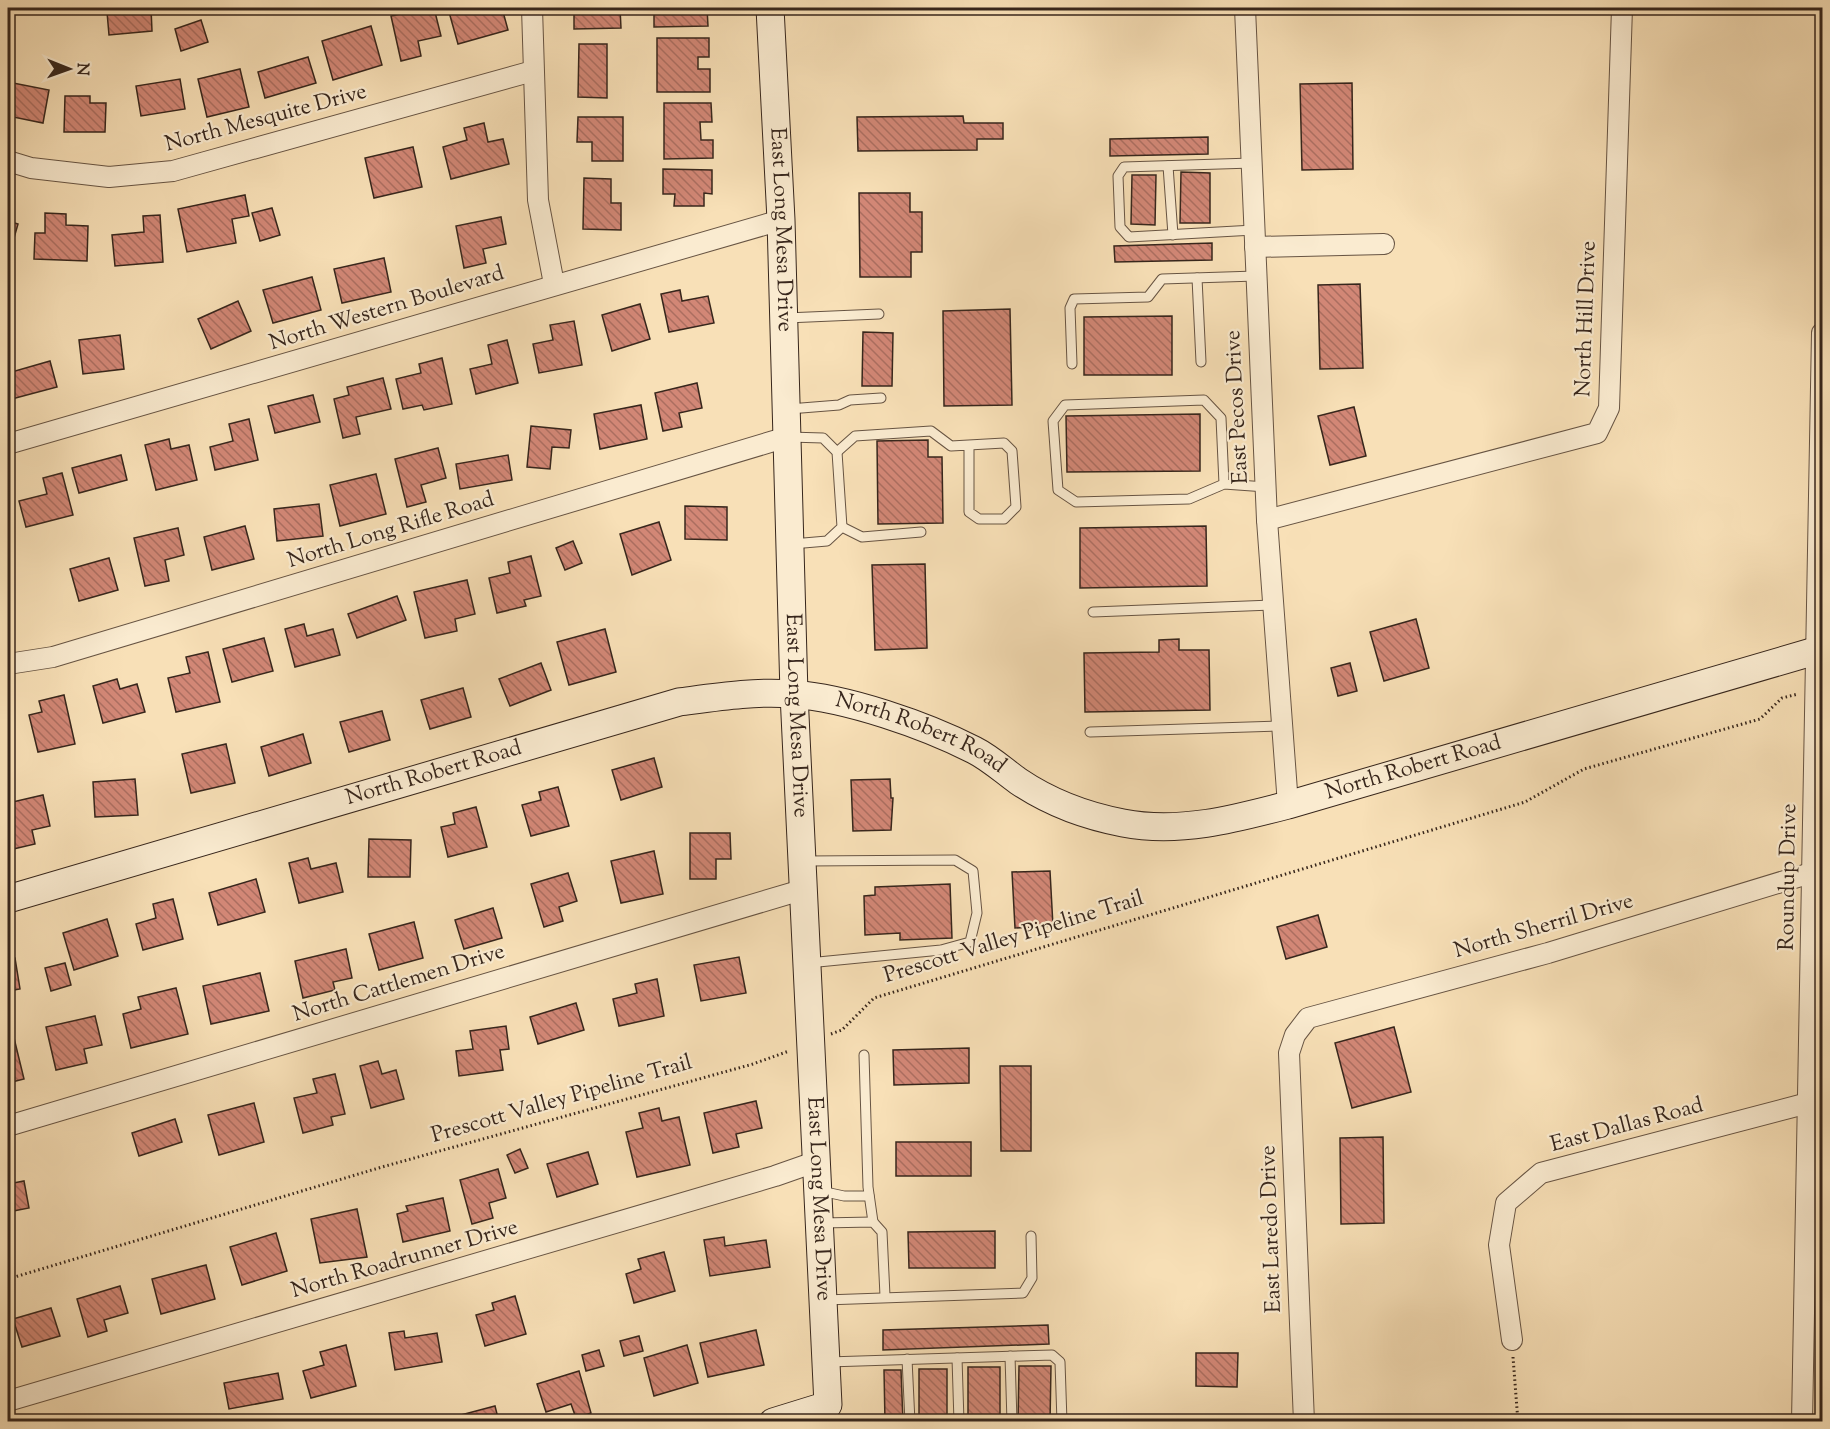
<svg xmlns="http://www.w3.org/2000/svg" width="1830" height="1429" font-family="'Sorts Mill Goudy',serif">
	<defs>
		<pattern id="building-back-hatch" width="6" height="6" patternUnits="userSpaceOnUse" patternTransform="scale(1.5)"><rect width="6" height="6" fill="#d28776"/><path d="M-1 5l2 2M0 0l6 6M5-1l2 2" fill="none" stroke="#ab6e60"/></pattern>
	</defs>
	<rect width="100%" height="100%" fill="#f8e0b7"/>
	<filter id="stains"><feTurbulence type="fractalNoise" baseFrequency=".00333" numOctaves="4"/><feColorMatrix values="0 0 0 0 .2 0 0 0 0 .09 0 0 0 0 .02 0 0 0 .5 -.17"/></filter>
	<radialGradient id="worn" r=".72"><stop offset=".6" stop-color="#630" stop-opacity="0"/><stop offset="1" stop-color="#630" stop-opacity=".3"/></radialGradient>
	<g fill="url(#building-back-hatch)" stroke="#37261c" stroke-width="1.5">
		<polygon points="130,8 151,8 152,31 109,35 107,12 130,10"/>
		<polygon points="191,8 218,8 193,14"/>
		<polygon points="427,8 434,8 441,36 418,41 421,56 401,61 391,16"/>
		<polygon points="465,8 502,8 508,30 458,44 449,12"/>
		<polygon points="574,8 620,8 621,28 574,29"/>
		<polygon points="654,8 707,8 708,26 654,27"/>
		<polygon points="201,20 208,42 181,51 175,29"/>
		<polygon points="371,26 382,65 333,80 322,41"/>
		<polygon points="657,38 709,38 709,57 698,57 698,69 710,69 710,92 657,92"/>
		<polygon points="579,44 607,44 607,98 578,97"/>
		<polygon points="308,57 316,83 265,98 258,72"/>
		<polygon points="240,69 249,107 207,117 198,79"/>
		<polygon points="180,79 185,109 141,116 136,86"/>
		<polygon points="8,82 49,90 43,123 8,116"/>
		<polygon points="1352,83 1353,169 1302,170 1300,84"/>
		<polygon points="65,96 90,96 90,103 106,103 105,132 64,132"/>
		<polygon points="664,103 711,103 712,122 700,122 701,140 713,140 713,158 664,159"/>
		<polygon points="963,116 964,123 1003,123 1003,139 977,139 977,150 858,151 857,117"/>
		<polygon points="578,117 623,117 623,161 592,161 592,142 577,142"/>
		<polygon points="484,123 488,142 503,139 509,164 451,179 443,147 467,140 464,128"/>
		<polygon points="1208,137 1208,154 1110,156 1110,139"/>
		<polygon points="413,147 422,187 374,198 365,158"/>
		<polygon points="663,169 712,170 712,194 704,193 704,206 674,206 675,194 663,194"/>
		<polygon points="1181,172 1210,173 1210,223 1180,223"/>
		<polygon points="1132,175 1156,175 1155,225 1131,224"/>
		<polygon points="584,178 611,179 611,203 621,203 621,230 583,229"/>
		<polygon points="859,193 910,193 910,212 922,212 922,252 911,252 911,277 860,277"/>
		<polygon points="245,195 249,216 232,219 236,243 187,252 178,209"/>
		<polygon points="272,208 280,235 260,241 252,213"/>
		<polygon points="45,213 66,214 66,225 88,226 87,261 34,259 35,233 45,233"/>
		<polygon points="160,215 163,262 115,266 112,235 144,232 143,216"/>
		<polygon points="501,217 506,244 483,249 486,263 464,268 456,226"/>
		<polygon points="8,221 18,224 10,252 8,251"/>
		<polygon points="1212,243 1212,260 1115,262 1114,246"/>
		<polygon points="384,258 391,292 342,303 334,269"/>
		<polygon points="312,277 321,310 273,323 263,290"/>
		<polygon points="1360,284 1363,368 1320,369 1318,285"/>
		<polygon points="680,290 682,301 708,296 714,323 669,332 661,294"/>
		<polygon points="238,301 251,331 211,349 198,319"/>
		<polygon points="640,304 650,339 612,351 602,315"/>
		<polygon points="1010,309 1012,405 944,406 943,311"/>
		<polygon points="1172,316 1172,375 1084,375 1084,317"/>
		<polygon points="574,321 582,365 539,373 533,344 553,340 550,325"/>
		<polygon points="863,332 893,333 892,386 862,386"/>
		<polygon points="120,335 124,369 83,374 79,340"/>
		<polygon points="507,340 518,383 476,394 470,369 492,364 488,345"/>
		<polygon points="442,358 452,404 424,410 422,405 403,409 396,379 421,373 419,364"/>
		<polygon points="50,361 57,387 8,400 8,373"/>
		<polygon points="383,378 391,409 356,417 360,434 343,438 334,399 349,395 347,387"/>
		<polygon points="697,383 702,408 679,413 682,427 663,431 655,393"/>
		<polygon points="313,395 320,422 275,433 268,406"/>
		<polygon points="641,405 647,439 600,449 594,414"/>
		<polygon points="1354,407 1366,456 1330,465 1318,416"/>
		<polygon points="1200,414 1200,471 1067,472 1066,416"/>
		<polygon points="249,419 258,460 215,470 210,447 233,441 229,424"/>
		<polygon points="531,426 571,430 569,448 552,447 550,469 527,467"/>
		<polygon points="169,439 171,449 189,445 197,480 156,490 145,445"/>
		<polygon points="928,440 928,457 942,457 943,523 878,524 877,441"/>
		<polygon points="438,448 446,478 421,485 426,502 407,507 395,459"/>
		<polygon points="121,455 127,480 79,493 72,468"/>
		<polygon points="508,455 512,480 460,489 456,464"/>
		<polygon points="62,473 73,515 26,527 19,501 47,494 43,478"/>
		<polygon points="376,474 386,514 340,526 330,485"/>
		<polygon points="319,504 323,536 277,541 274,509"/>
		<polygon points="685,506 727,507 727,540 685,539"/>
		<polygon points="659,522 671,560 632,575 620,534"/>
		<polygon points="245,526 254,559 212,570 204,537"/>
		<polygon points="1206,526 1207,586 1080,588 1080,528"/>
		<polygon points="178,528 184,555 165,560 169,581 145,586 134,538"/>
		<polygon points="573,541 582,563 565,570 556,548"/>
		<polygon points="531,556 541,596 524,600 526,606 497,613 489,578 510,573 508,562"/>
		<polygon points="109,558 118,590 79,601 70,569"/>
		<polygon points="925,564 927,648 875,650 872,565"/>
		<polygon points="467,580 475,614 455,619 457,631 425,638 414,592"/>
		<polygon points="397,596 406,620 357,638 348,614"/>
		<polygon points="1416,619 1429,668 1384,681 1370,632"/>
		<polygon points="304,624 307,636 333,629 340,655 295,667 285,629"/>
		<polygon points="605,629 616,672 569,685 557,642"/>
		<polygon points="264,638 273,671 232,682 223,649"/>
		<polygon points="1179,639 1179,650 1209,650 1210,710 1085,712 1084,653 1159,652 1159,640"/>
		<polygon points="208,652 220,702 176,712 168,678 190,673 186,657"/>
		<polygon points="541,663 551,690 510,706 499,679"/>
		<polygon points="1350,663 1357,691 1338,696 1331,668"/>
		<polygon points="117,679 120,689 137,684 145,712 103,723 93,686"/>
		<polygon points="463,688 471,717 430,729 421,700"/>
		<polygon points="64,695 75,744 38,752 29,715 42,712 39,701"/>
		<polygon points="382,711 390,740 349,752 340,722"/>
		<polygon points="303,734 311,763 269,776 261,747"/>
		<polygon points="226,744 235,783 191,793 182,754"/>
		<polygon points="654,758 662,787 621,800 612,770"/>
		<polygon points="135,779 138,815 95,817 93,782"/>
		<polygon points="890,779 891,798 893,798 891,830 853,831 851,780"/>
		<polygon points="558,787 569,826 531,836 522,805 541,800 539,792"/>
		<polygon points="43,795 50,826 32,830 35,844 9,850 8,803"/>
		<polygon points="476,807 487,847 448,857 441,827 455,824 453,813"/>
		<polygon points="690,833 730,833 731,859 716,859 716,879 690,879"/>
		<polygon points="369,839 411,840 410,877 368,877"/>
		<polygon points="654,851 663,894 621,903 611,861"/>
		<polygon points="308,858 311,869 336,863 343,892 299,903 289,863"/>
		<polygon points="1050,871 1053,926 1015,928 1012,872"/>
		<polygon points="568,873 577,901 559,907 563,921 544,927 531,884"/>
		<polygon points="256,879 265,912 218,925 209,893"/>
		<polygon points="950,884 952,938 900,940 900,933 865,935 864,896 875,895 875,887"/>
		<polygon points="173,899 183,939 143,950 136,924 156,918 153,904"/>
		<polygon points="493,908 502,938 464,949 455,920"/>
		<polygon points="1318,915 1327,947 1286,959 1277,927"/>
		<polygon points="107,919 118,956 74,970 63,933"/>
		<polygon points="414,922 423,958 379,970 369,934"/>
		<polygon points="346,949 352,978 333,982 335,990 303,998 295,961"/>
		<polygon points="739,957 746,993 701,1001 694,965"/>
		<polygon points="15,958 20,989 8,991 8,959"/>
		<polygon points="65,963 71,985 51,991 45,968"/>
		<polygon points="260,973 269,1011 211,1024 203,986"/>
		<polygon points="657,979 664,1016 619,1026 613,999 637,993 635,984"/>
		<polygon points="176,988 188,1034 131,1048 123,1014 141,1009 138,997"/>
		<polygon points="576,1003 584,1030 538,1044 530,1017"/>
		<polygon points="95,1016 102,1045 84,1049 87,1063 56,1070 46,1027"/>
		<polygon points="506,1026 509,1049 500,1050 503,1070 459,1076 456,1051 473,1049 470,1031"/>
		<polygon points="1394,1027 1411,1092 1352,1108 1335,1043"/>
		<polygon points="14,1038 24,1079 8,1083 8,1040"/>
		<polygon points="969,1048 969,1083 894,1085 893,1050"/>
		<polygon points="378,1061 382,1074 396,1070 404,1099 371,1108 360,1066"/>
		<polygon points="1000,1066 1031,1066 1031,1151 1001,1151"/>
		<polygon points="335,1074 345,1114 331,1117 333,1125 303,1133 294,1098 317,1093 313,1079"/>
		<polygon points="756,1101 762,1128 736,1134 739,1147 713,1153 704,1113"/>
		<polygon points="254,1103 264,1142 219,1155 208,1115"/>
		<polygon points="659,1108 662,1121 679,1117 690,1165 637,1177 626,1132 643,1128 639,1113"/>
		<polygon points="175,1119 182,1142 139,1156 132,1133"/>
		<polygon points="1383,1137 1384,1223 1341,1224 1340,1138"/>
		<rect x="896" y="1142" width="75" height="34"/>
		<polygon points="520,1149 528,1168 515,1173 507,1155"/>
		<polygon points="588,1152 598,1184 557,1197 547,1164"/>
		<polygon points="498,1169 506,1198 489,1203 493,1218 472,1224 460,1180"/>
		<polygon points="24,1181 29,1208 8,1212 8,1184"/>
		<polygon points="443,1198 450,1231 403,1242 397,1214 408,1211 406,1206"/>
		<polygon points="357,1209 367,1257 320,1263 311,1219"/>
		<polygon points="995,1231 995,1268 909,1268 908,1232"/>
		<polygon points="276,1233 287,1271 242,1285 230,1247"/>
		<polygon points="724,1237 725,1246 766,1240 770,1267 710,1276 704,1240"/>
		<polygon points="664,1252 675,1291 634,1303 626,1274 641,1269 638,1259"/>
		<polygon points="206,1265 215,1299 161,1314 152,1279"/>
		<polygon points="120,1286 128,1313 104,1320 107,1331 88,1337 77,1299"/>
		<polygon points="515,1296 526,1334 485,1346 476,1315 494,1310 492,1303"/>
		<polygon points="51,1308 60,1336 22,1347 13,1319"/>
		<polygon points="1048,1325 1049,1344 883,1350 883,1330"/>
		<polygon points="756,1330 764,1365 708,1377 700,1343"/>
		<polygon points="404,1331 405,1338 437,1333 442,1362 395,1370 389,1333"/>
		<polygon points="639,1336 643,1351 624,1356 620,1341"/>
		<polygon points="346,1345 356,1386 311,1398 303,1371 324,1365 320,1352"/>
		<polygon points="687,1345 698,1383 654,1396 644,1358"/>
		<polygon points="599,1350 604,1366 586,1371 582,1355"/>
		<polygon points="1196,1353 1238,1353 1237,1387 1196,1386"/>
		<polygon points="1019,1366 1051,1366 1050,1422 1018,1422"/>
		<rect x="968" y="1367" width="32" height="55"/>
		<rect x="919" y="1369" width="28" height="53"/>
		<polygon points="884,1370 901,1370 903,1422 885,1422"/>
		<polygon points="579,1371 591,1413 576,1418 571,1404 546,1412 537,1384"/>
		<polygon points="278,1373 283,1399 229,1409 224,1383"/>
		<polygon points="495,1406 499,1422 438,1422 438,1421"/>
	</g>
	<g fill="none" stroke-linecap="round" stroke-linejoin="round">
		<defs>
			<g id="lane">
				<polyline points="1252,163 1124,167 1118,176 1120,227 1129,237 1254,230"/>
				<polyline points="1168,166 1173,235"/>
				<polyline points="1197,278 1201,362"/>
				<polyline points="786,318 879,314"/>
				<polyline points="1072,364 1070,308 1074,299 1148,297 1162,279 1256,276"/>
				<polyline points="789,409 839,405 850,400 881,398"/>
				<polyline points="789,437 823,438 837,452 842,527 827,541 792,544"/>
				<polyline points="837,452 855,436 931,431 951,446 1004,443 1012,451 1016,507 1004,519 979,519 969,512 969,445"/>
				<polyline points="1224,484 1221,418 1204,400 1065,405 1053,421 1058,490 1076,502 1189,499 1224,484 1266,487"/>
				<polyline points="842,527 862,537 921,532"/>
				<polyline points="1093,612 1273,605"/>
				<polyline points="1090,732 1281,726"/>
				<polyline points="806,861 955,860 973,871 977,913 970,942 941,950 808,963"/>
				<polyline points="864,1055 868,1187 873,1222"/>
				<polyline points="821,1191 844,1196 869,1196"/>
				<polyline points="821,1223 873,1222 882,1232 885,1296"/>
				<polyline points="825,1300 1023,1293 1032,1278 1031,1236"/>
				<polyline points="1010,1356 1012,1422"/>
				<polyline points="957,1358 959,1422"/>
				<polyline points="907,1359 910,1422"/>
				<polyline points="828,1362 1052,1355 1060,1362 1062,1422"/>
			</g>
			<g id="street">
				<polyline points="532,8 538,200 554,284"/>
				<polyline points="1245,8 1267,520 1288,805"/>
				<polyline points="8,161 31,168 109,177 173,171 533,71"/>
				<polyline points="1255,247 1384,244"/>
				<polyline points="8,444 781,220"/>
				<polyline points="1267,520 1597,433 1609,408 1622,8"/>
				<polyline points="8,664 53,657 787,437"/>
				<polyline points="8,1126 805,889"/>
				<polyline points="1512,1340 1499,1245 1506,1203 1541,1173 1808,1103"/>
				<polyline points="8,1401 775,1176 815,1162"/>
				<polyline points="1304,1422 1289,1053 1295,1035 1308,1018 1548,953 1814,872"/>
				<polyline points="1802,1422 1822,333"/>
			</g>
			<g id="secondary">
				<path id="s1" d="M770,8L781,220L794,694L828,1405L773,1422"/>
				<path id="s2" d="M8,899L679,702C717,697 754,691 792,694C847,698 925,725 974,750C990,758 1004,771 1018,781C1049,802 1086,816 1123,823C1179,834 1235,819 1288,805L1822,649"/>
			</g>
		</defs>
		<use href="#lane" stroke="#675443" stroke-width="11"/>
		<use href="#street" stroke="#675443" stroke-width="22"/>
		<use href="#secondary" stroke="#37261c" stroke-width="29"/>
		<g stroke="#37261c" stroke-width="3" stroke-dasharray="1.5 3" stroke-linecap="butt">
			<polyline points="831,1034 842,1030 874,998 1525,802 1584,769 1760,719 1782,698 1798,694"/>
			<polyline points="8,1279 382,1167 753,1064 789,1051"/>
			<polyline points="1513,1357 1518,1422"/>
		</g>
		<use href="#lane" stroke="#faebd0" stroke-width="9"/>
		<use href="#street" stroke="#faebd0" stroke-width="20"/>
		<use href="#secondary" stroke="#faebd0" stroke-width="27"/>
	</g>
	<g text-anchor="middle" dominant-baseline="central" stroke-width="4.5" stroke-linejoin="round" paint-order="stroke">
		<g font-size="22" fill="#37261c" stroke="#faebd0">
			<text transform="translate(266 119) rotate(-15)">North Mesquite Drive</text>
			<text stroke="none"><textPath href="#s1" startOffset="222">East Long Mesa Drive</textPath></text>
			<text transform="translate(387 309) rotate(-17)">North Western Boulevard</text>
			<text transform="translate(1587 319) rotate(-88)">North Hill Drive</text>
			<text transform="translate(1238 407) rotate(-93)">East Pecos Drive</text>
			<text transform="translate(391 531) rotate(-17)">North Long Rifle Road</text>
			<text stroke="none"><textPath href="#s1" startOffset="708">East Long Mesa Drive</textPath></text>
			<text stroke="none"><textPath href="#s2" startOffset="948">North Robert Road</textPath></text>
			<text stroke="none"><textPath href="#s2" startOffset="1470">North Robert Road</textPath></text>
			<text stroke="none"><textPath href="#s2" startOffset="444">North Robert Road</textPath></text>
			<text transform="translate(1789 877) rotate(-89)">Roundup Drive</text>
			<text transform="translate(1544 927) rotate(-16)">North Sherril Drive</text>
			<text transform="translate(1014 938) rotate(-17)">Prescott Valley Pipeline Trail</text>
			<text transform="translate(399 984) rotate(-17)">North Cattlemen Drive</text>
			<text transform="translate(562 1100) rotate(-16)">Prescott Valley Pipeline Trail</text>
			<text transform="translate(1627 1126) rotate(-15)">East Dallas Road</text>
			<text stroke="none"><textPath href="#s1" startOffset="1192">East Long Mesa Drive</textPath></text>
			<text transform="translate(1272 1229) rotate(-92)">East Laredo Drive</text>
			<text transform="translate(405 1260) rotate(-16)">North Roadrunner Drive</text>
		</g>
	</g>
	<rect width="1830" height="1429" fill="none" stroke="#f8e0b7" stroke-width="30"/>
	<rect x="9" y="9" width="1812" height="1411" fill="none" stroke="#37261c" stroke-width="3"/>
	<rect x="15" y="15" width="1800" height="1399" fill="none" stroke="#37261c" stroke-width="1.5"/>
	<g transform="translate(69 69) rotate(91)" stroke="#faebd0" stroke-width="4.5" paint-order="stroke">
	<path d="M0-4.5L10 22L0 15L-10 22Z" fill="#37261c"/>
	<text y="-9" font-size="16" font-weight="bold" text-anchor="middle" fill="#37261c">N</text>
	</g>
	<rect width="100%" height="100%" filter="url(#stains)"/>
	<rect width="100%" height="100%" fill="url(#worn)"/>
</svg>
